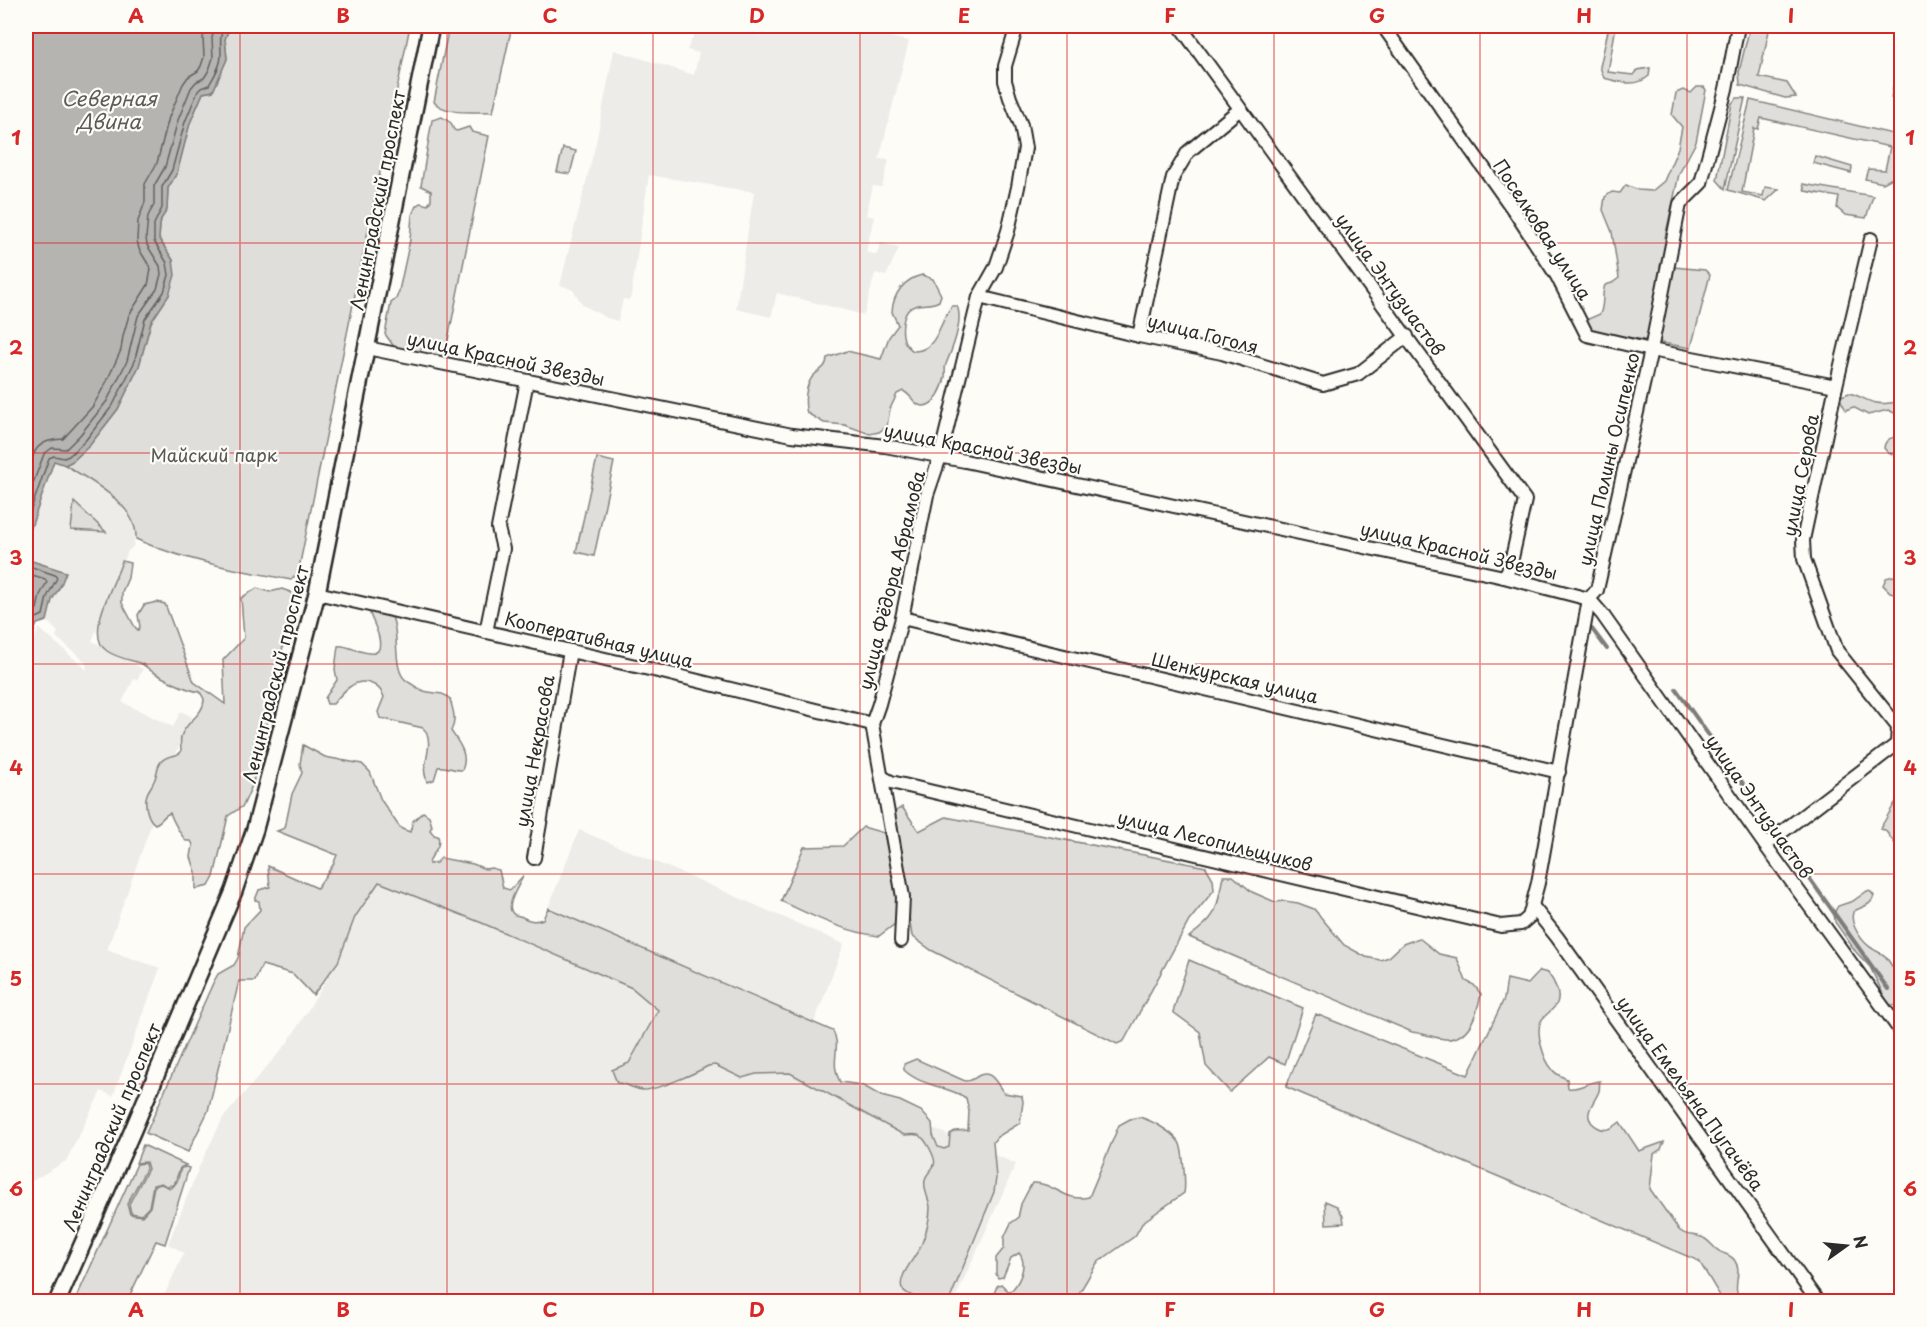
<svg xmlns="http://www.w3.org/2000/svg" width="1927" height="1327" font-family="'Playpen Sans',sans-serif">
	<rect width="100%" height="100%" fill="#fdfcf7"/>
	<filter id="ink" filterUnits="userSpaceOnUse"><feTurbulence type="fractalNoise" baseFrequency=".0167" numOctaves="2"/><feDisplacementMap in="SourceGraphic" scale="12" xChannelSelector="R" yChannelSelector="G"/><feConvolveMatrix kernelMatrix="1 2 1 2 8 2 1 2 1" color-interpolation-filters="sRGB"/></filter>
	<g filter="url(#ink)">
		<g fill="#edece8">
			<polygon points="698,26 744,26 743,30 761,36 764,27 781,31 780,33 784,34 786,26 809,26 851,33 852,29 909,41 879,159 889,160 882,187 873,186 866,215 874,217 866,252 877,255 880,242 899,248 886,276 875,273 864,315 777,293 771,317 736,309 754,192 649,175 631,296 629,300 623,299 618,321 607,318 583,305 573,290 560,285 596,143 614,50 694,75 699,53 687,50"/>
			<polygon points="54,461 98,485 117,500 136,528 133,547 128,551 92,641 143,669 137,680 134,679 122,702 173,727 181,711 192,717 177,751 107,950 160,968 113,1096 101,1091 66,1161 32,1181 26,1178 26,660 39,628 87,670 86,662 56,637 58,632 47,621 52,600 61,585 65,572 26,559 26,542"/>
			<polygon points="579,830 696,879 844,944 814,1023 548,908"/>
			<polygon points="379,882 482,923 632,988 658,1010 1016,1164 954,1301 161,1302 184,1253 168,1244 200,1165 223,1118 288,1042 338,962 355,917"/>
		</g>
		<g fill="#dfdeda" stroke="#858482" stroke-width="1.5">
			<path d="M230,26H410L298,573L291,580C242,571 181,560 136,539C138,505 91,481 65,465L73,461L90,445L118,409L139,366L151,322L169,295L173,260L159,239L160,225L161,219L167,210L168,188L177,173L190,123L203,93L213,91L227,59L225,39Z"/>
			<path d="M449,26H512L493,112C476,111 447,116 434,102Z"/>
			<path d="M1609,26H1616L1608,72L1633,75L1637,70L1650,68L1649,76C1635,88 1621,82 1604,78L1600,67Z"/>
			<polygon points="1750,26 1770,26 1759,77 1787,83 1796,97 1785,98 1740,85 1739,72"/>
			<polygon points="1897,70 1901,71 1901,100 1891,98"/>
			<path d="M1697,87H1704L1706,90L1696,142L1679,174L1665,238L1674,267L1705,270L1710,275L1691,348L1592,331L1586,320L1600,314C1605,303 1601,295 1605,285L1612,283L1619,278L1612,232L1603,210L1605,197L1612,192L1620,193L1626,185L1638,190L1652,191L1664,181L1678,148L1682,127L1672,115L1676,93L1683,90L1691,93Z"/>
			<polygon points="1737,98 1745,98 1725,189 1717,180 1732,103"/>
			<polygon points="1750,100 1901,136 1901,160 1898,175 1883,183 1865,179 1868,169 1885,170 1890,147 1761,118 1758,129 1754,128 1742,192 1763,196 1765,187 1779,189 1766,201 1728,190"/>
			<polygon points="442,117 451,123 454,130 457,131 469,127 472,132 489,136 447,345 444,348 448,352 446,359 431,355 429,342 417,353 395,348 385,334 391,303 396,299 399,291 410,240 412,215 416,206 420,203 428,205 431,200 431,191 421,186 432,120"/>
			<polygon points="563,148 576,151 570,174 557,172"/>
			<polygon points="1815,156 1852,167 1851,173 1813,163"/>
			<polygon points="1803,184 1873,196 1866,218 1845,215 1837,208 1839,197 1805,191"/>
			<path d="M922,275L933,279L941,295L939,301C931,306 924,303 915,306C902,309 901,330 904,340C905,345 910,348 913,351C938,352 939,321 952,306H957C964,320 952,350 946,364C944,368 946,373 945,377C943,387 936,405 924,406C915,407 911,394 903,391L897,394L890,409L887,426L879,432L870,434L845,425L824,423L807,413C804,402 805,386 813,376C819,370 827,368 827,358L847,351L881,359L889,337L898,325L892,312C893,294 904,279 922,275Z"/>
			<path d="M1849,393C1859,395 1868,402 1877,403C1886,405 1893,401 1901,403V416L1888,410L1868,415L1853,407L1846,410L1839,397Z"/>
			<path d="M1901,436V456L1888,453L1884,448C1885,438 1893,437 1901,436Z"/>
			<polygon points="597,458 614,462 594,556 576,552"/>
			<polygon points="74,502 106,532 71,530"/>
			<path d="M122,561L130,563L128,578L122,592V603L135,627L138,630L140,627L138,615L144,605L157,602L165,604L194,682L225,704L223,660L244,638L241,598L257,588L270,592L282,589L290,592L293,596L296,620L295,624L284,639L281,658L284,676L282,690L274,714L262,729L256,747L257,763L253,783L243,806L228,816L214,877L209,886L196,889V872L191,857L193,845L191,841H186C179,832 174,823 170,813C163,815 162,822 155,824C147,819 144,803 147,794C149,789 152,786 154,781C158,774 156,764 164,759C170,755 176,757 181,752C181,746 180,742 181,737C185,721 204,716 204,699L200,692C186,690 165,679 153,672C149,670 146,666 142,664C131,660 117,658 107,651C83,635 116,582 122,561Z"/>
			<polygon points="1893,576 1901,579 1901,595 1890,592 1883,585 1886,578"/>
			<path d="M373,609L390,613C401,631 391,671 407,681C412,684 418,689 424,691C434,694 442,691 450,699C453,710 457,720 451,731C459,743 469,755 462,770C453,771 446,765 438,767L434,780L427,782C426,777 423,772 425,767C427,754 433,739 423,728L380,718L378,712L384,697C379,683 363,678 351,686C344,690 338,698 333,704H327L325,698L337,680L335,669L338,646C349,643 385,669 379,638C377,629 373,622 370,614Z"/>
			<path d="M303,745L325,757L362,764L370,772L381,800L398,825L402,829L410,832L413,821L423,812L429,816L432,826L430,830L434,835L438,836C442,849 430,853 429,864L436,863L441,858L473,864L485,869L491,868L499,870L503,888L510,890L523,876C520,885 502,908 515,915C518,916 522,916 524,918C531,921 535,922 543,919L548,908L833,1031C842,1047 829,1062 840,1082L862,1085L881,1096L900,1101L921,1111L932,1123L933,1135L938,1147L944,1149L949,1147L950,1134L955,1131L968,1130L969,1111L966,1098C946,1085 922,1087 904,1070V1064L916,1059L965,1081C972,1081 973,1079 978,1076C992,1068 997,1085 1004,1093L1022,1096L1023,1102L1020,1123L997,1137L993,1142L996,1178L994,1192L950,1299L947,1301C941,1302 930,1303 924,1301C919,1299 903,1293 902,1288C897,1276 918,1255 922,1243C926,1233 930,1219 930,1207C929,1198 923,1190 925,1180C926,1173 932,1171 934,1165C937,1159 925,1137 918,1135C914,1134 908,1135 904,1135L790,1073L756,1074L742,1078L715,1065L708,1066C696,1073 657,1090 644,1090C634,1090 627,1083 617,1083L612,1070L629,1063L658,1010L632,988L482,923L379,882L355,917L338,962L313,995L293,974L262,965L255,981H239L208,1111L188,1152L146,1133L213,983L218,974L234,965L238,958L244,927L260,910L259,901L255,900L259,890L270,887L268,866L317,888L333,865L337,855L277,831L285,828L292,794L302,773L300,764Z"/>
			<polygon points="1901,800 1901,852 1885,830 1880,829 1895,803"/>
			<polygon points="902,807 919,831 946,817 1206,867 1213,879 1214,890 1189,921 1124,1041 1117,1044 931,950 912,936 893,813"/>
			<path d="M863,827L884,833L900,903L895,924L879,936C844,932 813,916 781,901L804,847L843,846Z"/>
			<path d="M1223,876H1233L1252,892L1275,902L1284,901L1298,903L1314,909L1344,945L1366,957L1380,960L1389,957L1403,944L1419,938L1439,954L1457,958L1466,981L1474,985L1481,994C1477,1013 1470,1040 1445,1039C1434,1038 1423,1033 1412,1032L1189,937C1219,915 1216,911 1223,876Z"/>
			<path d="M1867,891L1871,892L1874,896C1871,907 1861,906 1853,912C1849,925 1863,943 1873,949C1877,952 1883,953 1886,957C1891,964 1894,971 1901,976V1007L1888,1004L1870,967L1856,952L1835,922L1834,913L1838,906L1853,901Z"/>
			<polygon points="1189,960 1303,1008 1285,1064 1269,1057 1230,1092 1206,1066 1200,1032 1173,1012"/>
			<path d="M1540,971L1548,973C1554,981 1561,994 1557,1003C1554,1010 1545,1014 1541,1021C1535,1032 1544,1060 1552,1069C1555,1074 1562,1077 1567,1079L1568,1088C1580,1090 1588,1081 1600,1081C1599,1084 1600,1088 1599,1091C1595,1103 1578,1117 1599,1128C1607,1132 1614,1127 1620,1122L1639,1151L1664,1142L1661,1149L1654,1154L1650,1189L1679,1230C1687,1237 1692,1234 1701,1237C1709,1239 1712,1247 1719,1251C1725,1255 1731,1254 1735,1261C1743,1273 1731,1286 1740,1301H1723L1699,1261L1286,1087L1316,1014L1468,1075L1504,999L1507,979L1528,984Z"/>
			<path d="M1139,1117C1151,1120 1171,1131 1179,1142C1183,1148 1186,1185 1184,1193L1143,1222L1135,1236L1097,1263L1075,1300L1072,1302L991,1301L997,1286L1001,1284L1008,1291L1012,1290C1020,1281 1028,1264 1019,1253L1011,1258L1003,1277L998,1278L996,1274V1258L1004,1248V1238L1011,1223L1018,1218L1021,1204L1032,1183C1055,1182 1065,1203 1089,1197L1119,1125L1130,1119Z"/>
			<polygon points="143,1145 186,1165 180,1168 174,1185 166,1186 161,1183 153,1185 149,1207 141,1215 131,1213 129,1204 148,1169 146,1162 136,1163"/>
			<path d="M145,1163L146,1169L127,1204L130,1214L142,1216L150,1207L154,1186L161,1184L170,1188C179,1184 178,1176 181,1168L186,1167L189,1168L165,1244L156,1241L127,1301H75L137,1164Z"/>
			<polygon points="1325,1201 1337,1206 1343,1216 1344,1223 1326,1224"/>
		</g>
		<g fill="#b5b4b1" stroke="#7e7d7b" stroke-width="1.5">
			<polygon points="26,26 230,26 225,39 227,59 213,91 203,93 190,123 177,173 168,188 167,210 161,219 160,225 159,239 173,260 175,275 169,295 151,322 139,366 118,409 90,445 73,461 65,465 54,461 26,542"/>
			<polygon points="26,559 66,572 61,585 52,600 47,621 37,624 26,651"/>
		</g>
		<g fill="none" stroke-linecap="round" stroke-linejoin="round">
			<g stroke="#626261" stroke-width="1.5">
				<path d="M26,475C34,451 35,440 63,439L93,406L107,381L121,350L123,336L129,315L148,285L151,269L139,249L137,240L138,221L145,202V184L157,163L169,117L183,84L188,77L198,71L201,66L204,57L203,38L206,26"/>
				<polyline points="26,502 44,454 52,448 66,449 80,435 107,401 127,361 138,316 157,289 161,274 160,266 147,245 146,238 148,216 154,205 154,186 165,167 178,120 191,88 196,82 204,78 209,70 213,58 212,38 215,26"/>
				<path d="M26,524L49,458L54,456L64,458L69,456L85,441L113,405L134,363L145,319L164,292L169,275L167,263L154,241V224L162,208V187L172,170L185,122L198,91L201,88L209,85C214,76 221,66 221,56C221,44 219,37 224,26"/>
				<polyline points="26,565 55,575 57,578 47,597 43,615 32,620 26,635"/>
				<polyline points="26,573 45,579 47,582 40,595 37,609 26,617"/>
			</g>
			<g stroke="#7e7d7b" stroke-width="4">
				<polyline points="1592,629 1607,649"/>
				<polyline points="1676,689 1776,830"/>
				<polyline points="1783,841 1888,989"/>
			</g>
			<defs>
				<g id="minor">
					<polyline points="1180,26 1525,500 1510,567 1504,577"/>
					<polyline points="1383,26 1515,212 1557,276 1587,335 1651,350 1836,386"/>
					<polyline points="979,297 1139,336 1222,353 1323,384 1358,374 1407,336"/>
					<polyline points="1139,336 1173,177 1188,152 1240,109"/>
					<polyline points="367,348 792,435 885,446 965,461 1504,577 1589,599 1602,614 1765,845 1902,1033"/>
					<polyline points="317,593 662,672 872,724"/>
					<polyline points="902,618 1559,772"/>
					<polyline points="486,632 503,549 498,528 527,381"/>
					<polyline points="882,777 891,782 1501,926 1521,924 1529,917 1538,883 1589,599 1597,590 1651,350 1680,204 1701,183 1726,89 1738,26"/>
					<polyline points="1765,845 1897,744 1898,727 1837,651 1804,559 1803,540 1836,386 1871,239"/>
					<polyline points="534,858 570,651"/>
					<polyline points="1533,907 1557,937 1818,1302"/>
					<polyline points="901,941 903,897 872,724 879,704 902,618 927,495 940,457 979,297 996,267 1008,231 1018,187 1025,148 1021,125 1010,98 1005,81 1005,66 1017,26"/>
				</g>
				<polyline id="major" points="57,1302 132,1132 234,891 255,829 317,593 431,26"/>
			</defs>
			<use href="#minor" stroke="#2b2b2b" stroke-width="16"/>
			<use href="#major" stroke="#2b2b2b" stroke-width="20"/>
			<use href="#minor" stroke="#fdfcf7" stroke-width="12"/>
			<use href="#major" stroke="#fdfcf7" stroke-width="15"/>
		</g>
	</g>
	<path fill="none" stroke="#d62828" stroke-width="1.5" stroke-opacity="0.55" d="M240,26V1302M447,26V1302M653,26V1302M860,26V1302M1067,26V1302M1274,26V1302M1480,26V1302M1687,26V1302M26,243H1902M26,453H1902M26,664H1902M26,874H1902M26,1084H1902"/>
	<g text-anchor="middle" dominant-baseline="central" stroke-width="4.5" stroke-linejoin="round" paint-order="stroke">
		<g font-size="18" fill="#2b2b2b" stroke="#fdfcf7">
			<text transform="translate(377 200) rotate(-79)">Ленинградский проспект</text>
			<text transform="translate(1543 229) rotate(57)">Поселковая улица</text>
			<text transform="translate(1391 284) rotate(54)">улица Энтузиастов</text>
			<text transform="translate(1203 333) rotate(14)">улица Гоголя</text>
			<text transform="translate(506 358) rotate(12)">улица Красной Звезды</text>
			<text transform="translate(983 448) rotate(11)">улица Красной Звезды</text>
			<text transform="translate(1608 459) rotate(-77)">улица Полины Осипенко</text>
			<text transform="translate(1800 475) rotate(-79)">улица Серова</text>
			<text transform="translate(1459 550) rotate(13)">улица Красной Звезды</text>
			<text transform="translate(891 580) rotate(-76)">улица Фёдора Абрамова</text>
			<text transform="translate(599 639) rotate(13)">Кооперативная улица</text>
			<text transform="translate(275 674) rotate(-76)">Ленинградский проспект</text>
			<text transform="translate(1235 677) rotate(13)">Шенкурская улица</text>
			<text transform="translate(534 751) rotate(-80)">улица Некрасова</text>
			<text transform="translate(1760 806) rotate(55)">улица Энтузиастов</text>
			<text transform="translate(1215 840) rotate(14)">улица Лесопильщиков</text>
			<text transform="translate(1691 1093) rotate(54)">улица Емельяна Пугачёва</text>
			<text transform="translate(111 1127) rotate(-67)">Ленинградский проспект</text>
		</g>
		<g font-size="18" fill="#585857" stroke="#fdfcf7">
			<text x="214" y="454">Майский парк</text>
		</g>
		<g font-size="20" font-style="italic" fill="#5b5b5a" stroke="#fdfcf7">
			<text x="109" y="98">Северная<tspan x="109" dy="23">Двина</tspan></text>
		</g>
	</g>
	<rect width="1927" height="1327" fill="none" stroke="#fdfcf7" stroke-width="66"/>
	<g transform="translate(1846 1246) rotate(75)" stroke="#fdfcf7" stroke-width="4.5" paint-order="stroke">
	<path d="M0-4.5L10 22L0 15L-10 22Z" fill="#2b2b2b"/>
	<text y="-9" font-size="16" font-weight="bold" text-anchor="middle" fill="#2b2b2b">N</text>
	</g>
	<rect x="33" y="33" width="1861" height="1261" fill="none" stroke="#d62828" stroke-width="2"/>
	<g font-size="20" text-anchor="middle" font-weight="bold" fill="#d62828">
		<text x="136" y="23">A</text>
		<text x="343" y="23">B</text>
		<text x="550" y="23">C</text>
		<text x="757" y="23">D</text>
		<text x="964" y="23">E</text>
		<text x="1170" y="23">F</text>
		<text x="1377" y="23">G</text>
		<text x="1584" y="23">H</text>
		<text x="1791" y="23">I</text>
		<text x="16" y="145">1</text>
		<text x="1910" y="145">1</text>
		<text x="16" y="355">2</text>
		<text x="1910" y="355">2</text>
		<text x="16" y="565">3</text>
		<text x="1910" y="565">3</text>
		<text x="16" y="775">4</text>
		<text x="1910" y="775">4</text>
		<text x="16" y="986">5</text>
		<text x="1910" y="986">5</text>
		<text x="16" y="1196">6</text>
		<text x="1910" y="1196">6</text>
		<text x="136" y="1317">A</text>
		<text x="343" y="1317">B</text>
		<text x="550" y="1317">C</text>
		<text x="757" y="1317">D</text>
		<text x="964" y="1317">E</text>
		<text x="1170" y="1317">F</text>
		<text x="1377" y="1317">G</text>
		<text x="1584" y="1317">H</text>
		<text x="1791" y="1317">I</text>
	</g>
</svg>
